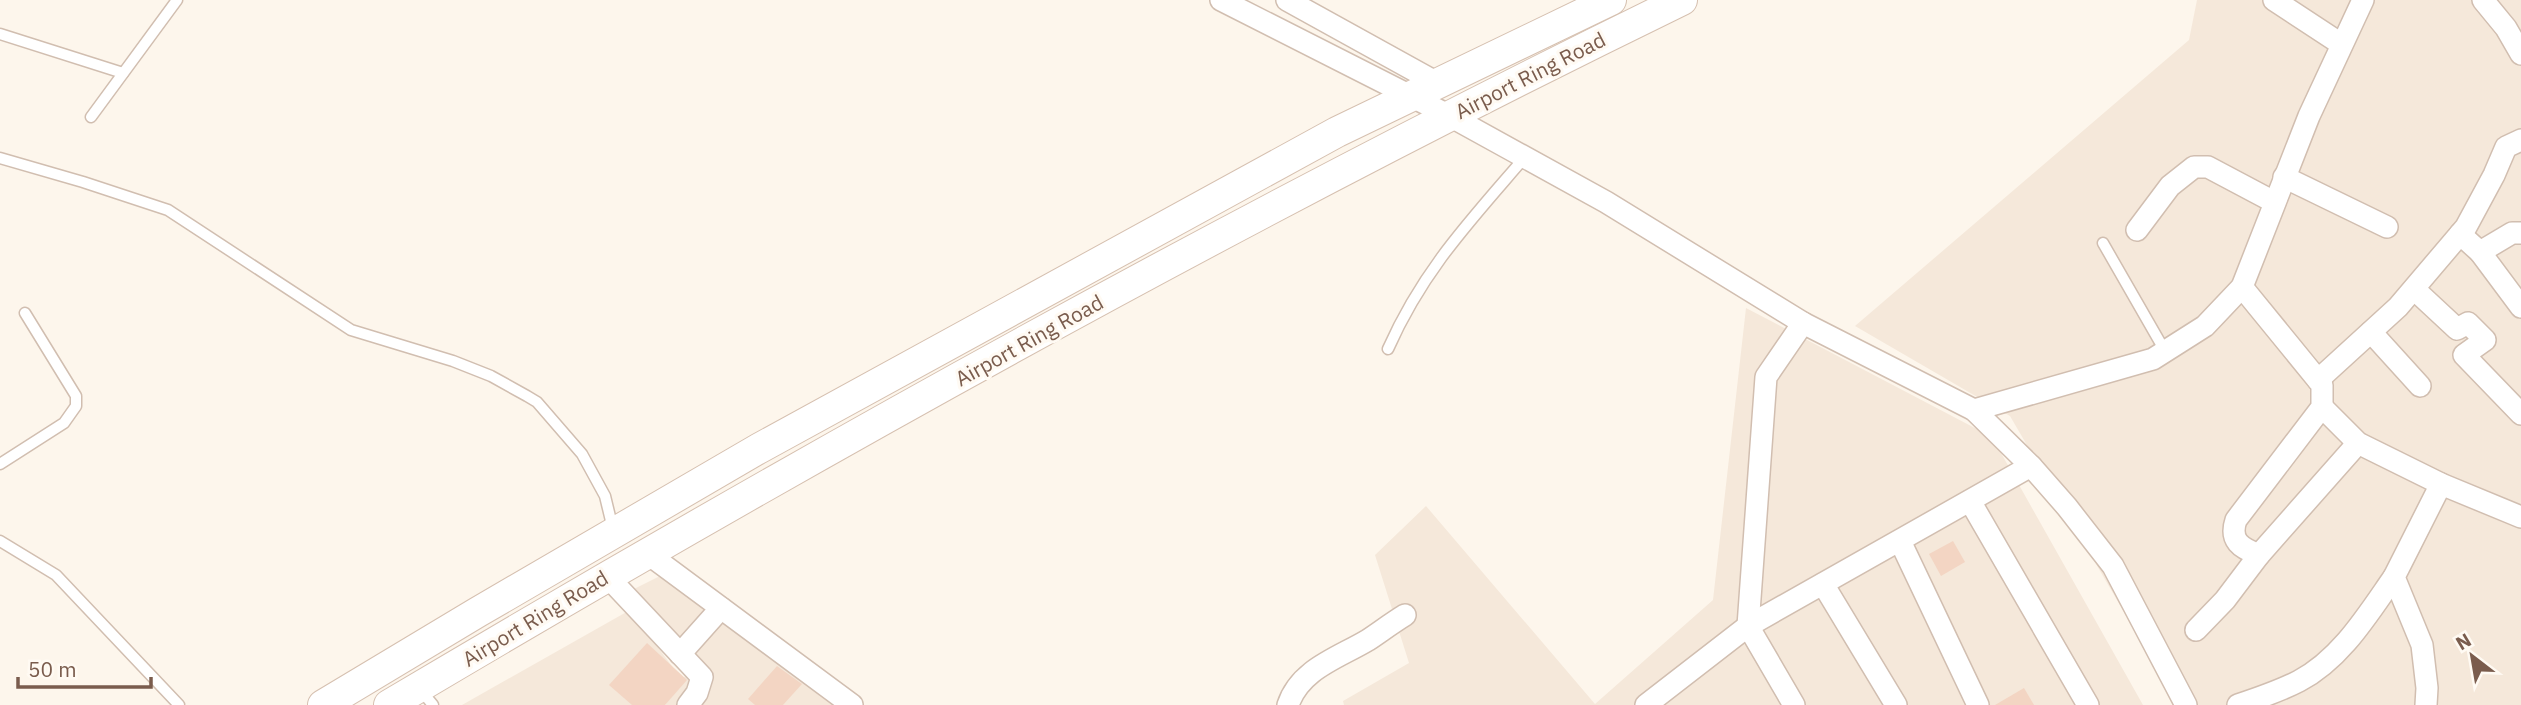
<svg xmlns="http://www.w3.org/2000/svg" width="2521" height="705" font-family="'IBM Plex Sans',sans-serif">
	<rect width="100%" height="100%" fill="#fdf6ec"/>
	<g fill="#f5e8da">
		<polygon points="2197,0 2521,0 2521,705 2178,705 2010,416 1855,326 2189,40"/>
		<polygon points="1746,308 1992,437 2143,705 1344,705 1343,701 1409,663 1375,555 1426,506 1595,704 1713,600"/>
		<polygon points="662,575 847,705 665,705 685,676 624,594"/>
		<polygon points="630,610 680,677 661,705 462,705"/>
	</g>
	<g fill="#f3d5c3">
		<polygon points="1953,541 1965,562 1941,576 1929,554"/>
		<polygon points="647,643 687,680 665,705 632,705 609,685"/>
		<polygon points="777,666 802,684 783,705 755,705 748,699"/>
		<polygon points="2024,688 2034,705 1995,705"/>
	</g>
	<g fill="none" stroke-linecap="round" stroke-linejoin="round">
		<defs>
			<g id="service">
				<polyline points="0,34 123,73"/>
				<polyline points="91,117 177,0"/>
				<polyline points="0,158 83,182 168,210 351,330 453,361 491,376 527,396 537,402 582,454 605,496 613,529"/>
				<polyline points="2103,243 2165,351"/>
				<path d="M1388,349C1423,270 1470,221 1525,157"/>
				<polyline points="0,464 64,423 76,406 76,396 25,313"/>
				<polyline points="0,541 56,575 179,705"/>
				<polyline points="419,688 433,705"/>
			</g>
			<g id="minor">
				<polyline points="1221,0 1450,116 1606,202 1803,323 1974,410 2031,466 2067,507 2113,566 2186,705"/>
				<polyline points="1287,0 1439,84"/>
				<polyline points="2274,0 2341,44"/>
				<polyline points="2483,0 2506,28 2521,54"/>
				<polyline points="2284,177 2387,227"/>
				<polyline points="2137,230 2170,186 2194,167 2208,167 2274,202"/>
				<polyline points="2460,234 2480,252 2512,233 2521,233"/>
				<polyline points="2480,252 2521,307"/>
				<path d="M2242,287L2322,385V407L2236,520C2229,541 2241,548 2259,555L2358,443"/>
				<polyline points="2414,289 2457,329 2468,323 2485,340 2464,355 2521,414"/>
				<polyline points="2371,332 2420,386"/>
				<polyline points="2318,380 2398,307 2466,227 2494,175 2506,147 2521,140"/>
				<polyline points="2322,407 2358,443 2441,484 2521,517"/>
				<polyline points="1974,410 2153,359 2205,326 2242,287 2309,116 2363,0"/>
				<polyline points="1970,501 2088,705"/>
				<polyline points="1900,541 1978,705"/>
				<polyline points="647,553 852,705"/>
				<polyline points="606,575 702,677 697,693 688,705"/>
				<polyline points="1823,584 1896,705"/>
				<polyline points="2196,630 2225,600 2259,555"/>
				<polyline points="680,654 721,608"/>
				<path d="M1288,705C1300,669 1338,658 1368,640C1380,632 1392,623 1405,615"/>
				<polyline points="1646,705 1748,626 2031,466"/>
				<polyline points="1794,705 1748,626 1766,377 1803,323"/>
				<path d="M2238,705C2259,698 2280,691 2299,681C2341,659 2368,614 2394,577"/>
				<polyline points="2426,705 2427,688 2422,645 2394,577 2441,484"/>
			</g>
			<g id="secondary">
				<polyline points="323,705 478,612 758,449 1337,132 1611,0"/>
				<path d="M389,705C811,454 1241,215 1682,0"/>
			</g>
		</defs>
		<use href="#service" stroke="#d1beb0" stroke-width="13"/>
		<use href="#minor" stroke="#d1beb0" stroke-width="24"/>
		<use href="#secondary" stroke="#d6c0b0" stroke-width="32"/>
		<use href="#service" stroke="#fff" stroke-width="10"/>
		<use href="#minor" stroke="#fff" stroke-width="21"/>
		<use href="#secondary" stroke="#fff" stroke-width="30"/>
	</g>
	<g text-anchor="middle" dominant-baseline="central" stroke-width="6" stroke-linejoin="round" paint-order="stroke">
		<g font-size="21" fill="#7a5c4d" stroke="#fffaf3">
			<text transform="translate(1530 75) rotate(-27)">Airport Ring Road</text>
			<text transform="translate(1029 340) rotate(-29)">Airport Ring Road</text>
			<text transform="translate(535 618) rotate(-31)">Airport Ring Road</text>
		</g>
	</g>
	<g transform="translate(2472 656) rotate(329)" stroke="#fffaf3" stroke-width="5" paint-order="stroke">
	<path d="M0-5L12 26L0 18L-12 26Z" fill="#7a5c4d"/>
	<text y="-10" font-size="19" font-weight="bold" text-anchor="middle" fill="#7a5c4d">N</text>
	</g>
	<path d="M18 677v10h133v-10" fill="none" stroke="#7a5c4d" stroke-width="3.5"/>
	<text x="28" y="677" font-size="21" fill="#7a5c4d" stroke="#fffaf3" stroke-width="5" paint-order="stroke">50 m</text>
</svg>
